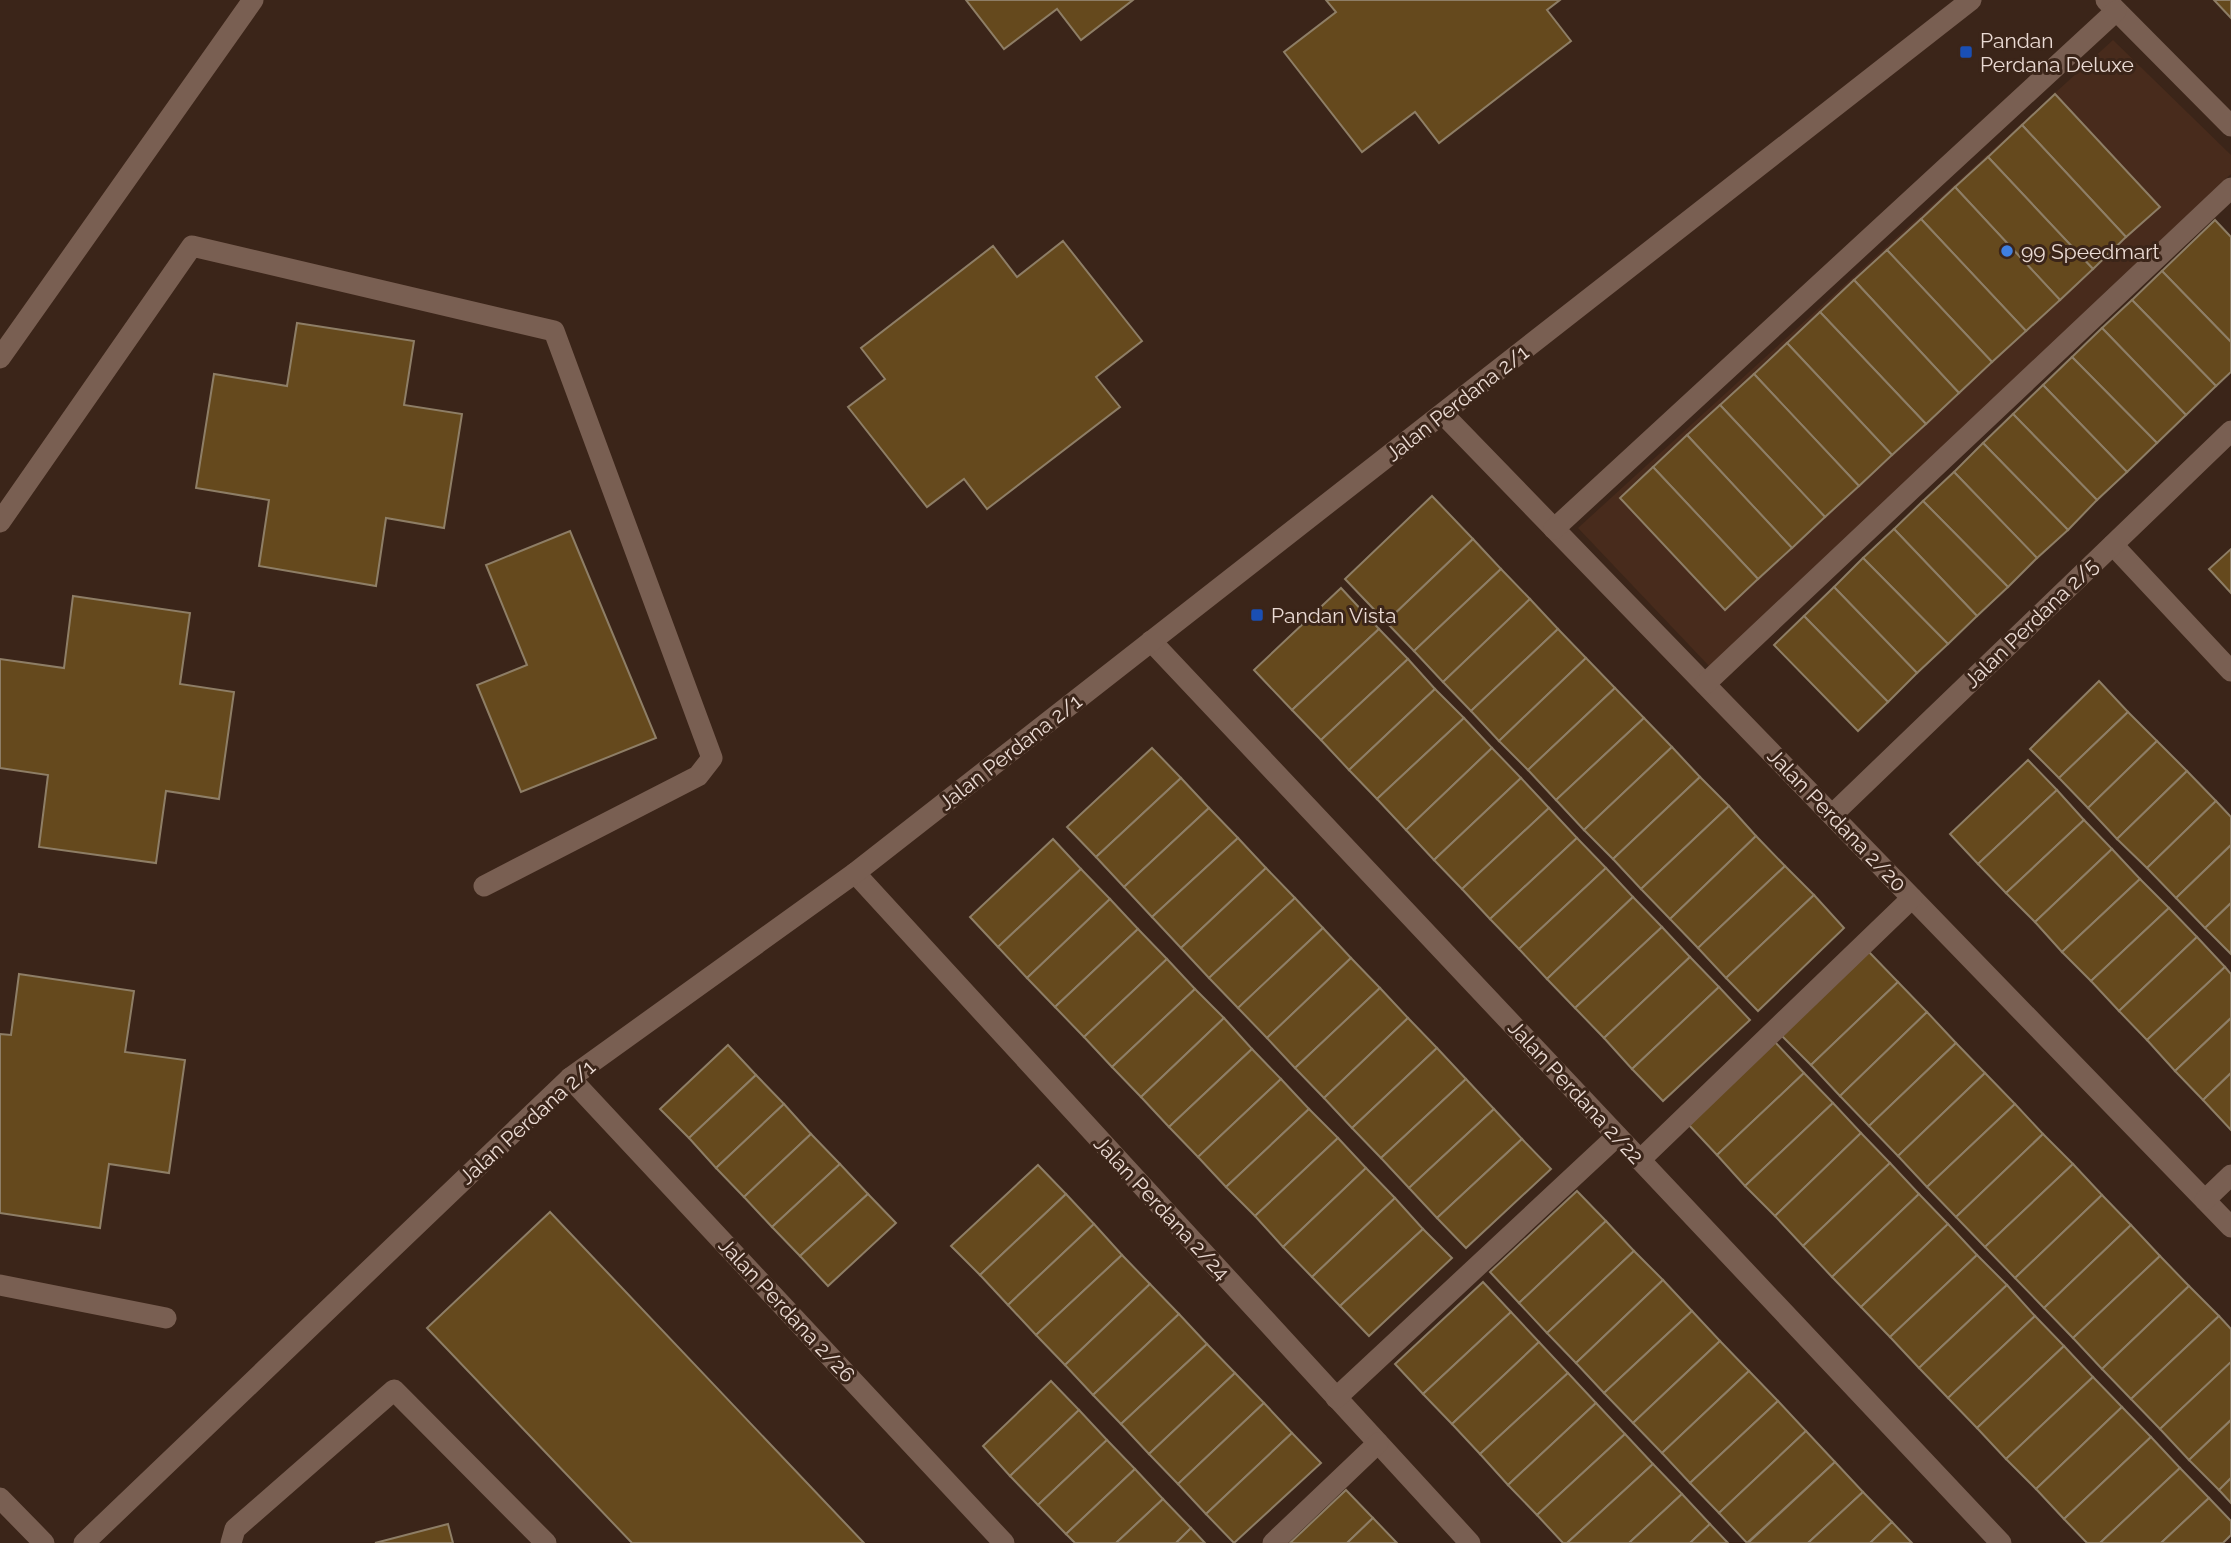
<svg xmlns="http://www.w3.org/2000/svg" width="2231" height="1543" font-family="Raleway,sans-serif">
	<rect width="100%" height="100%" fill="#3b2519"/>
	<polygon fill="#482b1c" points="2113,40 2231,155 2231,174 1709,666 1578,528"/>
	<g fill="#65491d" stroke="#8e7e66" stroke-width="2">
		<polygon points="966,0 1133,0 1081,40 1057,9 1004,49"/>
		<polygon points="1326,0 1560,0 1547,10 1571,41 1439,143 1415,112 1362,152 1284,52 1336,12"/>
		<polygon points="2214,0 2231,0 2231,18"/>
		<polygon points="2055,94 2160,207 2126,237 2022,125"/>
		<polygon points="2022,125 2126,237 2093,269 1988,157"/>
		<polygon points="1988,157 2093,269 2060,300 1955,187"/>
		<polygon points="1955,187 2060,300 2026,331 1921,219"/>
		<polygon points="1921,219 2026,331 1992,362 1887,250"/>
		<polygon points="2215,220 2231,237 2231,342 2162,271"/>
		<polygon points="1063,241 1142,341 1096,377 1120,407 987,509 964,479 927,507 848,407 885,379 861,348 993,246 1017,277"/>
		<polygon points="1887,250 1992,362 1959,393 1854,280"/>
		<polygon points="2162,271 2231,342 2231,372 2216,386 2132,300"/>
		<polygon points="1854,280 1959,393 1926,424 1820,312"/>
		<polygon points="2132,300 2216,386 2186,415 2102,328"/>
		<polygon points="1820,312 1926,424 1892,455 1787,343"/>
		<polygon points="297,323 414,341 404,405 462,414 444,528 386,518 376,586 259,566 269,500 196,488 214,374 287,386"/>
		<polygon points="2102,328 2186,415 2157,443 2072,357"/>
		<polygon points="1787,343 1892,455 1859,486 1754,374"/>
		<polygon points="2072,357 2157,443 2127,472 2043,385"/>
		<polygon points="1754,374 1859,486 1825,517 1720,405"/>
		<polygon points="2043,385 2127,472 2097,500 2013,414"/>
		<polygon points="1720,405 1825,517 1792,548 1687,435"/>
		<polygon points="2013,414 2097,500 2068,530 1983,443"/>
		<polygon points="1687,435 1792,548 1758,579 1653,467"/>
		<polygon points="1983,443 2068,530 2037,558 1954,472"/>
		<polygon points="1653,467 1758,579 1725,610 1620,498"/>
		<polygon points="1954,472 2037,558 2008,587 1923,501"/>
		<polygon points="1432,496 1473,539 1386,622 1345,579"/>
		<polygon points="1923,501 2008,587 1977,616 1894,529"/>
		<polygon points="1894,529 1977,616 1948,644 1863,558"/>
		<polygon points="570,531 656,738 521,792 477,685 527,665 486,565"/>
		<polygon points="1473,539 1501,569 1414,651 1386,622"/>
		<polygon points="2231,549 2231,593 2209,569"/>
		<polygon points="1863,558 1948,644 1917,673 1834,587"/>
		<polygon points="1501,569 1530,599 1443,682 1414,651"/>
		<polygon points="1834,587 1917,673 1888,702 1804,616"/>
		<polygon points="1341,588 1379,629 1292,710 1254,670"/>
		<polygon points="73,596 190,613 180,684 234,692 219,799 166,791 156,863 39,847 48,775 0,768 0,659 64,668"/>
		<polygon points="1530,599 1558,629 1471,711 1443,682"/>
		<polygon points="1804,616 1888,702 1858,731 1774,645"/>
		<polygon points="1379,629 1408,659 1321,740 1292,710"/>
		<polygon points="1558,629 1586,658 1499,741 1471,711"/>
		<polygon points="1586,658 1615,688 1528,770 1499,741"/>
		<polygon points="1408,659 1435,689 1349,770 1321,740"/>
		<polygon points="2099,681 2128,712 2059,778 2030,749"/>
		<polygon points="1615,688 1644,718 1556,800 1528,770"/>
		<polygon points="1435,689 1464,718 1377,799 1349,770"/>
		<polygon points="2128,712 2157,741 2088,808 2059,778"/>
		<polygon points="1464,718 1492,748 1406,830 1377,799"/>
		<polygon points="1644,718 1672,747 1584,830 1556,800"/>
		<polygon points="2157,741 2187,771 2117,839 2088,808"/>
		<polygon points="1672,747 1700,777 1613,859 1584,830"/>
		<polygon points="1152,748 1181,778 1096,857 1067,827"/>
		<polygon points="1492,748 1521,778 1434,860 1406,830"/>
		<polygon points="2028,760 2057,790 1978,864 1950,834"/>
		<polygon points="2187,771 2216,801 2147,868 2117,839"/>
		<polygon points="1700,777 1729,806 1641,889 1613,859"/>
		<polygon points="1181,778 1209,808 1124,887 1096,857"/>
		<polygon points="1521,778 1549,808 1462,889 1434,860"/>
		<polygon points="2057,790 2084,820 2006,893 1978,864"/>
		<polygon points="2216,801 2231,817 2231,845 2176,898 2147,868"/>
		<polygon points="1729,806 1756,836 1670,919 1641,889"/>
		<polygon points="1209,808 1238,838 1152,917 1124,887"/>
		<polygon points="1549,808 1577,838 1490,919 1462,889"/>
		<polygon points="2084,820 2112,849 2035,922 2006,893"/>
		<polygon points="1756,836 1785,866 1698,948 1670,919"/>
		<polygon points="1238,838 1266,868 1181,948 1152,917"/>
		<polygon points="1577,838 1606,868 1519,949 1490,919"/>
		<polygon points="1053,839 1081,869 998,947 970,917"/>
		<polygon points="2231,845 2231,903 2205,928 2176,898"/>
		<polygon points="2112,849 2140,879 2062,952 2035,922"/>
		<polygon points="1785,866 1814,895 1726,978 1698,948"/>
		<polygon points="1266,868 1295,898 1209,978 1181,948"/>
		<polygon points="1606,868 1633,897 1547,979 1519,949"/>
		<polygon points="1081,869 1110,899 1027,978 998,947"/>
		<polygon points="2140,879 2169,908 2091,981 2062,952"/>
		<polygon points="1814,895 1844,928 1758,1011 1726,978"/>
		<polygon points="1633,897 1662,927 1575,1008 1547,979"/>
		<polygon points="1295,898 1323,928 1238,1008 1209,978"/>
		<polygon points="1110,899 1138,929 1055,1007 1027,978"/>
		<polygon points="2231,903 2231,954 2205,928"/>
		<polygon points="2169,908 2197,937 2119,1011 2091,981"/>
		<polygon points="1662,927 1690,957 1604,1038 1575,1008"/>
		<polygon points="1323,928 1351,958 1267,1038 1238,1008"/>
		<polygon points="1138,929 1167,959 1084,1037 1055,1007"/>
		<polygon points="2197,937 2225,967 2147,1040 2119,1011"/>
		<polygon points="1869,952 1898,982 1811,1065 1781,1035"/>
		<polygon points="1690,957 1719,987 1632,1069 1604,1038"/>
		<polygon points="1351,958 1380,988 1295,1068 1267,1038"/>
		<polygon points="1167,959 1195,989 1112,1067 1084,1037"/>
		<polygon points="2225,967 2231,974 2231,1018 2175,1071 2147,1040"/>
		<polygon points="19,974 134,991 125,1052 185,1060 169,1173 109,1164 100,1228 0,1213 0,1034 11,1035"/>
		<polygon points="1898,982 1927,1012 1840,1096 1811,1065"/>
		<polygon points="1719,987 1750,1020 1663,1101 1632,1069"/>
		<polygon points="1380,988 1408,1018 1324,1098 1295,1068"/>
		<polygon points="1195,989 1224,1018 1141,1097 1112,1067"/>
		<polygon points="1927,1012 1956,1043 1869,1126 1840,1096"/>
		<polygon points="1224,1018 1252,1049 1169,1127 1141,1097"/>
		<polygon points="1408,1018 1437,1048 1352,1128 1324,1098"/>
		<polygon points="2231,1018 2231,1073 2203,1100 2175,1071"/>
		<polygon points="1775,1042 1804,1073 1717,1155 1688,1124"/>
		<polygon points="1956,1043 1985,1073 1898,1156 1869,1126"/>
		<polygon points="728,1045 756,1075 689,1138 660,1109"/>
		<polygon points="1437,1048 1466,1079 1381,1158 1352,1128"/>
		<polygon points="1252,1049 1281,1079 1198,1157 1169,1127"/>
		<polygon points="1804,1073 1833,1103 1745,1186 1717,1155"/>
		<polygon points="1985,1073 2015,1104 1927,1187 1898,1156"/>
		<polygon points="2231,1073 2231,1130 2203,1100"/>
		<polygon points="756,1075 784,1104 716,1168 689,1138"/>
		<polygon points="1281,1079 1309,1109 1226,1187 1198,1157"/>
		<polygon points="1466,1079 1494,1109 1409,1188 1381,1158"/>
		<polygon points="1833,1103 1861,1133 1775,1216 1745,1186"/>
		<polygon points="784,1104 811,1134 744,1197 716,1168"/>
		<polygon points="2015,1104 2043,1134 1956,1217 1927,1187"/>
		<polygon points="1309,1109 1338,1138 1255,1216 1226,1187"/>
		<polygon points="1494,1109 1522,1139 1437,1218 1409,1188"/>
		<polygon points="1861,1133 1890,1163 1803,1246 1775,1216"/>
		<polygon points="811,1134 840,1164 772,1227 744,1197"/>
		<polygon points="2043,1134 2073,1164 1985,1247 1956,1217"/>
		<polygon points="1338,1138 1366,1168 1283,1247 1255,1216"/>
		<polygon points="1522,1139 1551,1169 1466,1248 1437,1218"/>
		<polygon points="1890,1163 1919,1194 1832,1277 1803,1246"/>
		<polygon points="840,1164 868,1194 800,1256 772,1227"/>
		<polygon points="2073,1164 2102,1195 2015,1278 1985,1247"/>
		<polygon points="1038,1165 1066,1194 980,1275 951,1246"/>
		<polygon points="1366,1168 1395,1198 1312,1277 1283,1247"/>
		<polygon points="1577,1191 1606,1221 1519,1303 1490,1272"/>
		<polygon points="868,1194 896,1223 828,1286 800,1256"/>
		<polygon points="1066,1194 1094,1224 1008,1305 980,1275"/>
		<polygon points="1919,1194 1948,1224 1861,1307 1832,1277"/>
		<polygon points="2102,1195 2131,1225 2044,1308 2015,1278"/>
		<polygon points="1395,1198 1423,1229 1340,1306 1312,1277"/>
		<polygon points="550,1212 864,1543 632,1543 427,1328"/>
		<polygon points="1606,1221 1634,1251 1547,1333 1519,1303"/>
		<polygon points="1094,1224 1122,1255 1036,1335 1008,1305"/>
		<polygon points="1948,1224 1977,1255 1890,1337 1861,1307"/>
		<polygon points="2131,1225 2160,1256 2073,1338 2044,1308"/>
		<polygon points="1423,1229 1452,1258 1369,1336 1340,1306"/>
		<polygon points="1634,1251 1663,1280 1576,1363 1547,1333"/>
		<polygon points="1122,1255 1150,1284 1065,1365 1036,1335"/>
		<polygon points="1977,1255 2007,1285 1919,1368 1890,1337"/>
		<polygon points="2160,1256 2189,1286 2102,1369 2073,1338"/>
		<polygon points="1663,1280 1692,1311 1604,1393 1576,1363"/>
		<polygon points="1483,1282 1511,1312 1423,1394 1395,1364"/>
		<polygon points="1150,1284 1179,1314 1093,1395 1065,1365"/>
		<polygon points="2007,1285 2035,1316 1948,1398 1919,1368"/>
		<polygon points="2189,1286 2219,1316 2131,1399 2102,1369"/>
		<polygon points="1692,1311 1720,1341 1633,1423 1604,1393"/>
		<polygon points="1511,1312 1539,1342 1452,1424 1423,1394"/>
		<polygon points="1179,1314 1207,1344 1121,1424 1093,1395"/>
		<polygon points="2035,1316 2064,1346 1977,1428 1948,1398"/>
		<polygon points="2219,1316 2231,1329 2231,1362 2160,1429 2131,1399"/>
		<polygon points="1720,1341 1749,1371 1662,1453 1633,1423"/>
		<polygon points="1539,1342 1568,1373 1480,1454 1452,1424"/>
		<polygon points="1207,1344 1235,1373 1149,1454 1121,1424"/>
		<polygon points="2064,1346 2093,1377 2006,1459 1977,1428"/>
		<polygon points="2231,1362 2231,1420 2189,1460 2160,1429"/>
		<polygon points="1749,1371 1778,1401 1690,1483 1662,1453"/>
		<polygon points="1235,1373 1264,1403 1178,1484 1149,1454"/>
		<polygon points="1568,1373 1596,1403 1508,1485 1480,1454"/>
		<polygon points="2093,1377 2122,1407 2036,1489 2006,1459"/>
		<polygon points="1051,1381 1079,1410 1010,1476 983,1446"/>
		<polygon points="1778,1401 1806,1431 1719,1513 1690,1483"/>
		<polygon points="1264,1403 1292,1433 1206,1514 1178,1484"/>
		<polygon points="1596,1403 1625,1434 1537,1515 1508,1485"/>
		<polygon points="2122,1407 2151,1437 2064,1519 2036,1489"/>
		<polygon points="1079,1410 1107,1440 1038,1505 1010,1476"/>
		<polygon points="2231,1420 2231,1478 2219,1490 2189,1460"/>
		<polygon points="1806,1431 1835,1462 1747,1543 1719,1513"/>
		<polygon points="1292,1433 1321,1463 1234,1543 1206,1514"/>
		<polygon points="1625,1434 1653,1464 1567,1543 1563,1543 1537,1515"/>
		<polygon points="2151,1437 2180,1468 2100,1543 2087,1543 2064,1519"/>
		<polygon points="1107,1440 1135,1469 1066,1534 1038,1505"/>
		<polygon points="1835,1462 1863,1492 1808,1543 1748,1543"/>
		<polygon points="1653,1464 1682,1494 1629,1543 1567,1543"/>
		<polygon points="2180,1468 2209,1498 2161,1543 2100,1543"/>
		<polygon points="1135,1469 1163,1499 1116,1543 1075,1543 1066,1534"/>
		<polygon points="2231,1478 2231,1503 2219,1490"/>
		<polygon points="1346,1490 1373,1518 1347,1543 1290,1543"/>
		<polygon points="1863,1492 1892,1522 1870,1543 1808,1543"/>
		<polygon points="1682,1494 1710,1524 1690,1543 1629,1543"/>
		<polygon points="2209,1498 2231,1521 2231,1535 2223,1543 2161,1543"/>
		<polygon points="1163,1499 1191,1528 1176,1543 1116,1543"/>
		<polygon points="1373,1518 1397,1543 1347,1543"/>
		<polygon points="1892,1522 1912,1543 1870,1543"/>
		<polygon points="448,1524 453,1543 375,1543"/>
		<polygon points="1710,1524 1728,1543 1690,1543"/>
		<polygon points="1191,1528 1205,1543 1176,1543"/>
	</g>
	<g fill="none" stroke-linecap="round" stroke-linejoin="round">
		<g stroke="#795f52" stroke-width="21">
			<polyline points="2106,0 2231,126"/>
			<polyline points="0,358 253,0"/>
			<polyline points="1443,414 2231,1227"/>
			<polyline points="0,522 192,246 554,331 712,758 698,776 484,886"/>
			<polyline points="1554,529 2116,11"/>
			<polyline points="2113,545 2231,671"/>
			<polyline points="1151,641 2001,1543"/>
			<polyline points="1705,684 2231,188"/>
			<polyline points="1832,815 2231,431"/>
			<polyline points="855,873 1470,1543"/>
			<polyline points="570,1078 1004,1543"/>
			<polyline points="1640,1160 1912,898"/>
			<polyline points="2205,1200 2231,1175"/>
			<polyline points="0,1285 166,1318"/>
			<polyline points="1336,1398 1617,1136"/>
			<polyline points="0,1498 44,1543"/>
			<polyline points="84,1543 570,1078 855,873 1971,0"/>
			<polyline points="231,1543 235,1529 394,1390 546,1543"/>
			<polyline points="1273,1543 1378,1443"/>
		</g>
	</g>
	<g fill="#1a4fb4" stroke="#3b2519" stroke-width="2.5">
		<rect x="1959" y="45" width="14" height="14" rx="3.5"/>
		<rect x="1250" y="608" width="14" height="14" rx="3.5"/>
	</g>
	<circle fill="#3f7fe0" stroke="#3b2519" stroke-width="2.5" cx="2007" cy="251" r="7"/>
	<g text-anchor="middle" dominant-baseline="central" stroke-width="6" stroke-linejoin="round" paint-order="stroke">
		<g font-size="21" fill="#ebdbd4" stroke="#3b2519" text-anchor="start">
			<text x="1980" y="40">Pandan<tspan x="1980" dy="24">Perdana Deluxe</tspan></text>
			<text x="2021" y="251">99 Speedmart</text>
			<text x="1271" y="615">Pandan Vista</text>
		</g>
		<g font-size="21" fill="#ebdbd4" stroke="#3b2519">
			<text transform="translate(1457 403) rotate(-38)">Jalan Perdana 2/1</text>
			<text transform="translate(2031 623) rotate(-44)">Jalan Perdana 2/5</text>
			<text transform="translate(1010 752) rotate(-38)">Jalan Perdana 2/1</text>
			<text transform="translate(1837 820) rotate(46)">Jalan Perdana 2/20</text>
			<text transform="translate(1576 1092) rotate(47)">Jalan Perdana 2/22</text>
			<text transform="translate(527 1122) rotate(-42)">Jalan Perdana 2/1</text>
			<text transform="translate(1162 1208) rotate(47)">Jalan Perdana 2/24</text>
			<text transform="translate(787 1310) rotate(47)">Jalan Perdana 2/26</text>
		</g>
	</g>
</svg>
